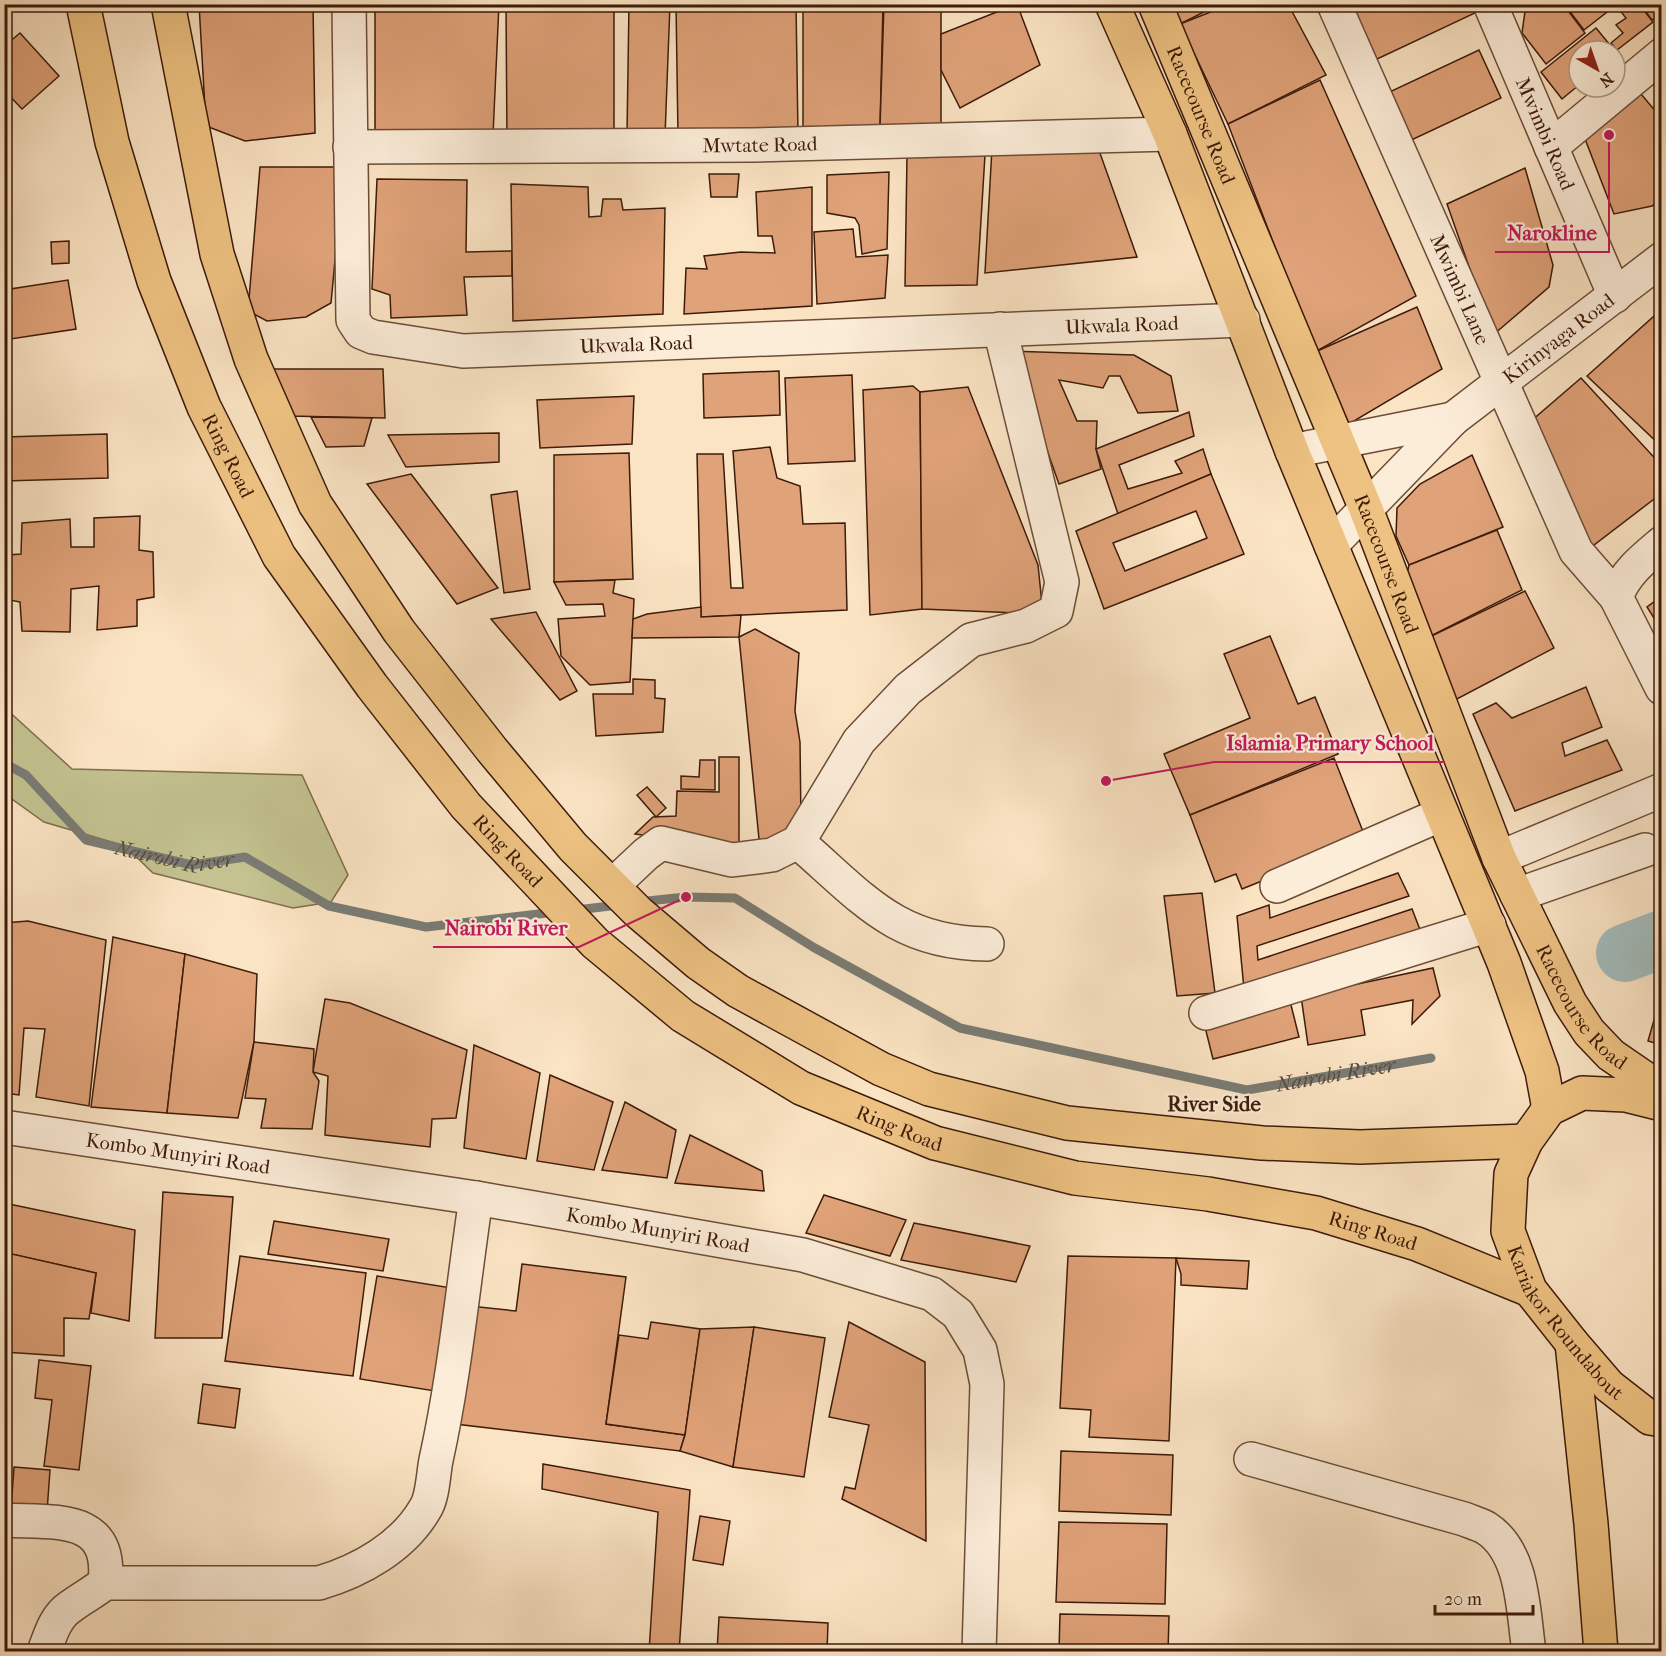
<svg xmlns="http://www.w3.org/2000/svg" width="1666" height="1656" font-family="'IM FELL French Canon',serif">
	<rect width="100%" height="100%" fill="#fbe4c4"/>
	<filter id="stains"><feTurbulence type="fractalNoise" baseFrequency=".00333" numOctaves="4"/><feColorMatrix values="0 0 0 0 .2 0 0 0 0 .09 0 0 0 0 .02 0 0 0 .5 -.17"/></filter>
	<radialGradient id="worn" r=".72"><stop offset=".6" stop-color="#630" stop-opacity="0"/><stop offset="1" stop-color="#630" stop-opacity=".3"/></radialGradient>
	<polygon fill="#c3c290" stroke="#806e4d" stroke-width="1.5" points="4,707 72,769 302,775 348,875 331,902 293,908 153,873 125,846 44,822 5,794"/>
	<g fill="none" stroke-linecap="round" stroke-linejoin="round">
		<g stroke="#7a7c75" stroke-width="9">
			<path id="s1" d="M4,763L26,775L86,840L192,865L245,857L329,906L426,927L556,912"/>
			<path id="s2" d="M638,902L686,897L735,898L813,947L960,1028L1247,1090L1431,1058"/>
			<polyline points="576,910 619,905"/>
		</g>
		<polyline stroke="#a2bcbd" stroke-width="58" points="1625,953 1662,939"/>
	</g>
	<g fill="#e0a279" stroke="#3d1b0a" stroke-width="1.5" fill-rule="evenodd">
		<polygon points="199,4 313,4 315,133 245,141 206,126"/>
		<polygon points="375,4 499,4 493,135 375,138"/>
		<polygon points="506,4 614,4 614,140 507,142"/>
		<polygon points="629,4 670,4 665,136 627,134"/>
		<polygon points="676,4 796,4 798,134 678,136"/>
		<polygon points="803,4 883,4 880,127 803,137"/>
		<polygon points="884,4 941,4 941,134 880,127"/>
		<polygon points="1017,4 1040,65 960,108 941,70 941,34"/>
		<polygon points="1171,4 1220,4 1180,24"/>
		<polygon points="1231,4 1288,4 1326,75 1228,124 1180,24"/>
		<polygon points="1349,4 1471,4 1475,13 1375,60"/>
		<polygon points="1526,4 1563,4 1585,33 1546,64 1522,33"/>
		<polygon points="1564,4 1601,4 1607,12 1584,30"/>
		<polygon points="1615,4 1639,4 1653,22 1617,50 1611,43 1623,33 1616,25 1626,18"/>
		<polygon points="1640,4 1662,4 1662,13 1652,20"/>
		<polygon points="1596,28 1615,51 1579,51 1579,85 1562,99 1541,72"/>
		<polygon points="20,33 59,76 22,109 4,90 4,39 8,43"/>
		<polygon points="1479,50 1501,98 1405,143 1383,95"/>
		<polygon points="1320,80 1416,296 1315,352 1228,124"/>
		<polygon points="1636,88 1662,119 1662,197 1652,206 1614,214 1580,126"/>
		<polygon points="1096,142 1137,257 985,273 992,148"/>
		<polygon points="907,155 985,155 977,285 905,286"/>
		<polygon points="260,167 337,167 336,250 331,303 306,317 267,321 248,311"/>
		<polygon points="1525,168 1553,265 1549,287 1493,335 1447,204"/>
		<polygon points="889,172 887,249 862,254 859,225 855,218 827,213 827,175"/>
		<polygon points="709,174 739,174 737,197 711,197"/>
		<polygon points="377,179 467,180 466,252 512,251 512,276 464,277 467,315 391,318 390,295 372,289"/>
		<polygon points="511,184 588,187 589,217 601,216 603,199 621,199 623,210 665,208 663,314 513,321"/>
		<polygon points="812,187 812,306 684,314 686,268 707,269 704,256 741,252 775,253 772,236 758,236 756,192"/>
		<polygon points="853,229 856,257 888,255 885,298 817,304 814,232"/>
		<polygon points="69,241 69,263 52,264 51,242"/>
		<polygon points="68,280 76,329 4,340 4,290"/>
		<polygon points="1417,307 1442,369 1349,424 1315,352"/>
		<polygon points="1662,309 1662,447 1587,376"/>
		<polygon points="1012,351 1134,355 1171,376 1178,411 1138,413 1120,376 1109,376 1103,388 1059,380 1077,421 1097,421 1096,449 1101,469 1059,484"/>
		<polygon points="266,369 383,369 385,418 288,416"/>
		<polygon points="779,371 780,415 704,418 703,374"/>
		<polygon points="852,375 855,461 788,464 785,378"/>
		<polygon points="1581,378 1662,466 1662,493 1590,548 1530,422"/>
		<polygon points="913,386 920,392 922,609 870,615 863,390"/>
		<polygon points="968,387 1038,565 1043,614 922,609 920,392"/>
		<polygon points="634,396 632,444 540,448 537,400"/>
		<polygon points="1189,412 1194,436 1119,465 1128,489 1182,473 1175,461 1203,449 1211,474 1118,514 1096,449"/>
		<polygon points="311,417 372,418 364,446 326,447"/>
		<polygon points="499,433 499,462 406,467 388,435"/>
		<polygon points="107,434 108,478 4,481 4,437"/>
		<polygon points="770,447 777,478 800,486 803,524 845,523 847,610 701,617 697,454 723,454 731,588 743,588 733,451"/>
		<polygon points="629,453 633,579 554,582 554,455"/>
		<polygon points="1472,455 1503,527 1409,565 1396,536 1397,508 1420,484"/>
		<polygon points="411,474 498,588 457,604 367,484"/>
		<path d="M1211,474L1244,554L1104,609L1076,531ZM1196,511L1207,538L1125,571L1113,543Z"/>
		<polygon points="517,491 530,589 504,593 491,495"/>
		<polygon points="140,516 139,550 153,552 154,597 137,600 137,626 97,630 99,586 71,589 70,632 22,631 20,602 5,599 7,555 21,554 22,523 70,519 71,547 94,547 94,518"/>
		<polygon points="1497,530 1522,590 1421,641 1402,595 1409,565"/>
		<polygon points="615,580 613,593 634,599 630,682 590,685 561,656 558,619 605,616 603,604 566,605 554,582"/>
		<polygon points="1525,591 1554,648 1455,700 1421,641"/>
		<polygon points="1662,596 1662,631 1647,607"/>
		<polygon points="701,607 701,617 741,615 739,637 632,638 633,619 647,614"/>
		<polygon points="536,612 577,691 560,700 491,619"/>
		<polygon points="755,629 799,653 795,711 800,742 801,824 760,849 739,637"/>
		<polygon points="1270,636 1298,704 1315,697 1338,754 1190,815 1164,754 1250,718 1224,654"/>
		<polygon points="633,679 655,680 655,698 665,699 663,732 596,736 593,694 633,694"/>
		<polygon points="1586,687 1602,727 1562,743 1565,756 1607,740 1622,770 1515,811 1473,714 1496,703 1512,718"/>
		<polygon points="719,757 739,757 739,848 635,834 653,817 676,816 677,791 719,792"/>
		<polygon points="1334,758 1366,839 1242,889 1236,874 1215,882 1190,815"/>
		<polygon points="700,760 715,760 715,790 681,789 681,776 699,777"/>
		<polygon points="647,787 666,808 656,817 637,795"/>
		<polygon points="1398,873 1409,896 1257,946 1258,960 1412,909 1424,940 1244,989 1237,916 1269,905 1270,918"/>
		<polygon points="1202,893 1215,993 1177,996 1164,896"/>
		<polygon points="28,921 106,940 89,1106 36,1097 45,1029 24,1028 19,1095 4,1093 4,923"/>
		<polygon points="113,937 185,954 167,1113 91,1107"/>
		<polygon points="185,954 257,974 254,1042 238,1118 167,1113"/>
		<polygon points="1433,968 1440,996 1412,1024 1413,1000 1361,1010 1365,1035 1308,1045 1301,996"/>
		<polygon points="325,999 350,1003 467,1050 456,1118 432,1119 430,1147 325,1135 328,1076 313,1072"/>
		<polygon points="1290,1001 1299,1037 1213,1059 1204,1023"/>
		<polygon points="1662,1011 1662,1045 1648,1041 1656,1013"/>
		<polygon points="254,1042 314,1049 313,1072 319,1081 312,1129 261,1128 266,1099 245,1098"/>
		<polygon points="474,1045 540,1073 526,1159 464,1148"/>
		<polygon points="550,1075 613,1102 594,1170 537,1161"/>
		<polygon points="625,1102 676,1130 667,1178 602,1170"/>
		<polygon points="690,1135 762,1171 764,1191 675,1183"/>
		<polygon points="163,1192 233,1197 222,1338 155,1338"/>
		<polygon points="824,1195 906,1220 890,1256 806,1233"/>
		<polygon points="4,1203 135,1230 129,1321 91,1313 96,1273 7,1253"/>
		<polygon points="4,1216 7,1253 96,1273 89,1319 64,1318 64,1356 4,1352"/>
		<polygon points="274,1221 389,1239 383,1271 268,1254"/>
		<polygon points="914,1223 1030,1246 1016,1282 901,1260"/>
		<polygon points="240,1256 366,1273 353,1376 225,1361"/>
		<polygon points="1068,1256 1176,1258 1169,1441 1089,1437 1091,1410 1060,1408"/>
		<polygon points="1176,1258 1249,1261 1247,1289 1181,1285 1181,1274"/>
		<polygon points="522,1264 626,1277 606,1424 685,1435 680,1451 455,1424 470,1306 516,1311"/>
		<polygon points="377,1276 458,1289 441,1392 360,1379"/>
		<polygon points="651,1322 700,1329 685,1435 606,1424 619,1335 648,1339"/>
		<polygon points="849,1322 925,1362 926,1541 842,1499 845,1487 855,1489 869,1425 829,1417"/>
		<polygon points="754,1327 733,1467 680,1451 685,1435 700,1329"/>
		<polygon points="754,1327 825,1338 804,1477 733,1467"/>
		<polygon points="39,1360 91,1366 79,1470 44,1466 52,1400 35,1398"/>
		<polygon points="203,1384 240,1389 235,1428 198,1423"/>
		<polygon points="1061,1451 1173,1455 1171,1515 1059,1511"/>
		<polygon points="543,1464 690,1490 679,1652 649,1652 658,1512 542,1489"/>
		<polygon points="14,1467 50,1470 47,1512 11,1509"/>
		<polygon points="700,1516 730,1521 723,1565 693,1560"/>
		<polygon points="1059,1522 1167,1524 1165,1604 1056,1602"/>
		<polygon points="1060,1614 1169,1616 1168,1652 1059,1652"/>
		<polygon points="719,1617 828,1623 827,1652 717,1652"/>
		<polygon points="834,1645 882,1646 881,1652 833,1652"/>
	</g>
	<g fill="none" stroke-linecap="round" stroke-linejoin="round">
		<defs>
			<g id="minor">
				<path id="s3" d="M349,4L353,320L361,332L373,337L463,351L1243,320"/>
				<path id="s4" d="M1334,4L1576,551L1616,597"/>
				<path id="s5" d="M1490,4L1615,296"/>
				<path id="s6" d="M350,147L752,145L1170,134"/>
				<polyline points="1551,147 1662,55"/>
				<polyline points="1292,451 1453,419"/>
				<path d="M1662,543C1643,559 1625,573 1616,597L1662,688"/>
				<path id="s7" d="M1331,545L1453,419L1662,259"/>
				<path d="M798,842C862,897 895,943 987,944"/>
				<polyline points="1499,858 1662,790"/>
				<polyline points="612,886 646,854 661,843 732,860 772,855 798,842 859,741 908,689 971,640 1026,626 1056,611 1062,582 1000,329"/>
				<polyline points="1277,886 1442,814"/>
				<polyline points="1517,895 1645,850"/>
				<polyline points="1206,1013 1489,925"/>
				<path id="s8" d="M4,1127L476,1198L803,1255L932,1294L958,1314L980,1350L987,1384L979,1652"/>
				<path d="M1251,1459L1464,1519C1471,1522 1479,1524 1486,1528C1524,1552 1523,1612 1529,1652"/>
				<path d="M4,1520C54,1523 113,1513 105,1583"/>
				<path d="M44,1652C50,1636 55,1617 70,1607C82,1598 94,1592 105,1583H319C360,1571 403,1547 425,1509C433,1497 433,1475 436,1460C455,1374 463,1285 476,1198"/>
			</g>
			<g id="major">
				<path id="s9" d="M83,4L112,142L154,281L204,407L279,556L372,686L466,806L595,943L683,1016L801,1088L935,1143L1075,1178L1208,1194L1316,1213L1417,1244L1530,1290"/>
				<polyline points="168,4 217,254 251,359 315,504 399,631 492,750 573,847 638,912 698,963 738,991 881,1069 929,1089 1067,1123 1262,1143 1360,1147 1526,1141"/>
				<polyline points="1112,4 1170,134 1292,451 1504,963 1542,1071 1549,1109"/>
				<path id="s10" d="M1155,4L1366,509L1499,858L1570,1003L1589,1032L1611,1055L1662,1090"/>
				<path id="s11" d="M1662,1104L1626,1095L1582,1093L1549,1109L1526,1141L1511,1174L1508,1231L1530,1290L1572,1343L1609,1386L1650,1418L1662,1420"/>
				<polyline points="1572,1343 1591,1524 1601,1652"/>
			</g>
		</defs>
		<use href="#minor" stroke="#6c4d38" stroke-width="36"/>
		<use href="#major" stroke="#3d1b0a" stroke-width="36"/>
		<use href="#minor" stroke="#fcedd9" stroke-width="33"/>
		<use href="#major" stroke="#eec282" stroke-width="33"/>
	</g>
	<g text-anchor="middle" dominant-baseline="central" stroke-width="4.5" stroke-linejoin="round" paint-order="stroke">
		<g font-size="20" fill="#3d1b0a" stroke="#fcedd9">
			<text stroke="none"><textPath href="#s10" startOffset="120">Racecourse Road</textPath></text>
			<text stroke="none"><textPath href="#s5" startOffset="141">Mwimbi Road</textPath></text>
			<text stroke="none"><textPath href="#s6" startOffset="410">Mwtate Road</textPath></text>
			<text stroke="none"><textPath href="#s4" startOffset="312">Mwimbi Lane</textPath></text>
			<text stroke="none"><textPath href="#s3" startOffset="1094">Ukwala Road</textPath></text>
			<text stroke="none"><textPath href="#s7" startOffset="308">Kirinyaga Road</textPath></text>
			<text stroke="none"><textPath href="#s3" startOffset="608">Ukwala Road</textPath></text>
			<text stroke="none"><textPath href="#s9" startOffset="476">Ring Road</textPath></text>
			<text stroke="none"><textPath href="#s10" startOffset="606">Racecourse Road</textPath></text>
			<text stroke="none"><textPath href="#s9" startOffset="962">Ring Road</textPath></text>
			<text stroke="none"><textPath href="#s10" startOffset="1092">Racecourse Road</textPath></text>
			<text stroke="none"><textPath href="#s9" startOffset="1448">Ring Road</textPath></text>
			<text stroke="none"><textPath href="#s8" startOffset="176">Kombo Munyiri Road</textPath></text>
			<text stroke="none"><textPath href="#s8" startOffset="662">Kombo Munyiri Road</textPath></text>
			<text stroke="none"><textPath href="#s9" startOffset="1934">Ring Road</textPath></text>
			<text stroke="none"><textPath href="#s11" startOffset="360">Kariakor Roundabout</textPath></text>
		</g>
		<g font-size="21" font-style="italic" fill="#5b4b40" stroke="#fcedd9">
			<text stroke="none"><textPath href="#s1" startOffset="204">Nairobi River</textPath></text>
			<text stroke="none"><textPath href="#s2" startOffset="741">Nairobi River</textPath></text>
		</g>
		<g font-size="21" font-weight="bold" fill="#3d1b0a" stroke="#fcedd9">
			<text x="1214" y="1104">River Side</text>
		</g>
	</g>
	<path fill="none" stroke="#c2185b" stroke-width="2" d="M1609 135L1609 252H1495M1106 781L1214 762H1445M686 897L579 947H433"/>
	<g fill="#c2185b" stroke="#fcedd9" stroke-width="2">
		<circle cx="1609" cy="135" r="6"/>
		<circle cx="1106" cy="781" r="6"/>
		<circle cx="686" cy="897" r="6"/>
	</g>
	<g font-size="21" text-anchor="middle" font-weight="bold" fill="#c2185b" stroke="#fcedd9" stroke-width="4.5" stroke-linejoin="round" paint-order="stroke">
		<text x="1552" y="240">Narokline</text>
		<text x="1330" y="750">Islamia Primary School</text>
		<text x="506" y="935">Nairobi River</text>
	</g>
	<rect width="1666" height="1656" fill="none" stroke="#fbe4c4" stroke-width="24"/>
	<rect x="6" y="6" width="1654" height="1644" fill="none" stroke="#3d1b0a" stroke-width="3"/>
	<rect x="12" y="12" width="1642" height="1632" fill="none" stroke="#3d1b0a" stroke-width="1.5"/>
	<g transform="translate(1597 69) rotate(140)"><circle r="28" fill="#fcedd9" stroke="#b09986" stroke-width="1.5"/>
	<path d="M0-4.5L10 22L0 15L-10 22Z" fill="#8f2418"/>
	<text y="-9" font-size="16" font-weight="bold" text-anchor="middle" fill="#3d1b0a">N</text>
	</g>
	<path d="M1435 1605v9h98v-9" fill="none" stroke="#3d1b0a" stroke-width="3"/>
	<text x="1444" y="1605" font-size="18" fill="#3d1b0a" stroke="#fcedd9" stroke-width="4.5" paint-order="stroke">20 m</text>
	<rect width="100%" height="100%" filter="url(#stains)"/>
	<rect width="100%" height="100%" fill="url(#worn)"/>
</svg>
